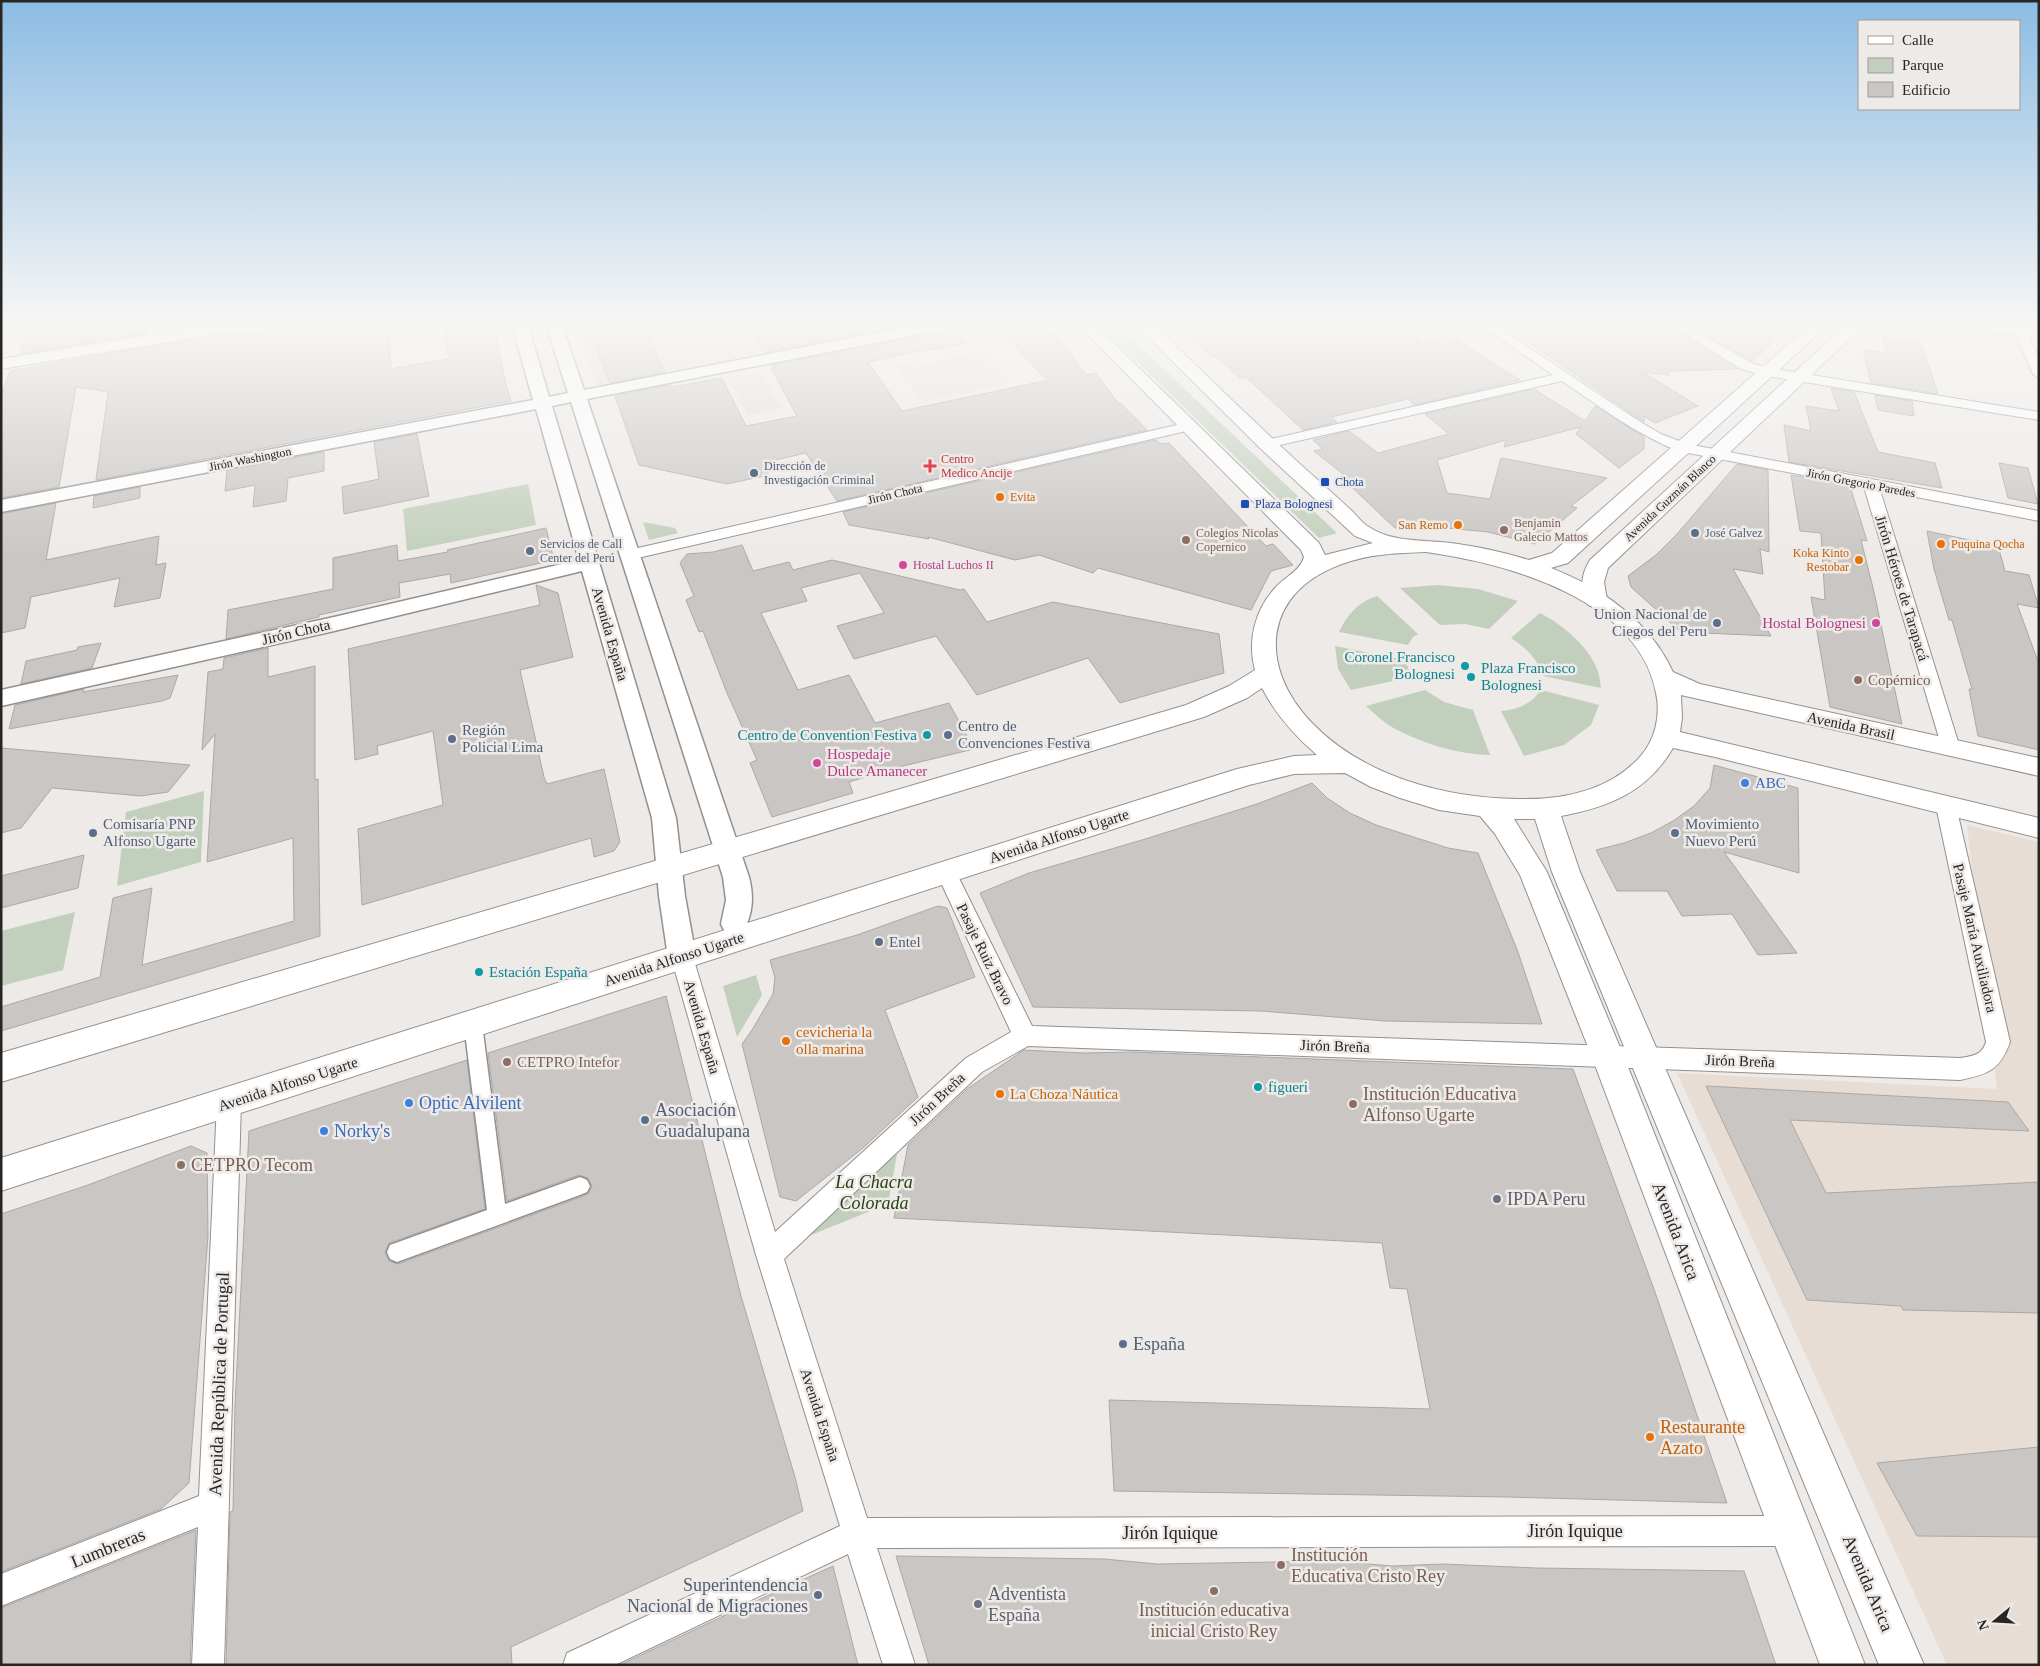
<svg xmlns="http://www.w3.org/2000/svg" width="2040" height="1666" font-family="'Times New Roman',serif">
	<rect width="100%" height="100%" fill="#eeeae8"/>
	<g fill="#e7ddd5">
		<polygon points="575,325 805,325 817,344 596,385"/>
		<polygon points="981,352 1009,383 923,402 893,364 907,361 912,367"/>
		<polygon points="760,372 782,409 748,416 727,378"/>
		<polygon points="1967,825 2039,842 2039,1665 1947,1665 1677,1073 1997,1089"/>
	</g>
	<g fill="#c2cfbc">
		<polygon points="1099,325 1117,325 1337,533 1319,538"/>
		<polygon points="528,484 536,525 407,551 403,509"/>
		<polygon points="643,522 675,528 678,533 649,540"/>
		<polygon points="1438,585 1478,589 1518,601 1489,629 1465,624 1440,625 1400,588"/>
		<path d="M1377,596L1418,634L1413,637L1408,645L1339,632C1347,615 1358,602 1377,596Z"/>
		<path d="M1540,613C1562,624 1591,648 1598,672C1600,677 1600,683 1601,688L1543,676C1537,658 1527,649 1511,638Z"/>
		<polygon points="1335,646 1405,660 1412,677 1351,690 1338,669"/>
		<path d="M1425,690L1444,702L1473,710L1490,755C1458,755 1414,741 1387,724C1380,719 1373,712 1366,706Z"/>
		<path d="M1541,690L1599,705L1591,725L1564,745L1524,756L1501,711C1518,710 1531,704 1541,690Z"/>
		<polygon points="204,791 201,862 117,886 126,812"/>
		<polygon points="75,912 63,970 1,986 1,931"/>
		<polygon points="756,975 762,995 737,1037 723,986"/>
		<polygon points="899,1143 888,1204 806,1237"/>
	</g>
	<g fill="#c9c6c3" stroke="#aba8a5">
		<polygon points="29,325 146,325 147,333 20,354"/>
		<polygon points="301,325 389,325 391,369 449,359 443,325 494,325 506,385 511,401 96,480 108,392 76,387 59,487 1,498 1,396 10,371 148,347"/>
		<polygon points="587,325 643,325 665,372 610,383"/>
		<polygon points="749,325 909,325 765,353"/>
		<polygon points="951,325 953,325 965,344 909,353 868,362 902,411 1049,380 1042,375 1001,331 1030,325 1047,325 1058,337 1086,375 1096,373 1118,403 1120,403 1147,430 837,501 806,453 763,463 769,475 727,484 639,465 615,396 671,385 672,387 722,378 746,426 797,416 771,368 773,368 772,365 941,332"/>
		<polygon points="1177,325 1416,325 1418,343 1448,335 1520,380 1414,405 1408,399 1331,417 1337,422 1303,430 1246,377 1240,378 1216,356 1212,357"/>
		<polygon points="1503,325 1667,325 1738,369 1669,371 1669,375 1643,372 1698,406 1655,423 1644,416 1644,422"/>
		<polygon points="1688,325 1786,325 1770,339 1775,341 1752,361"/>
		<polygon points="1882,337 1921,343 1938,394 1871,383 1863,350 1886,353"/>
		<polygon points="1831,388 1854,392 1878,452 1935,463 1942,488 1789,462 1784,425 1811,431 1806,406 1839,411"/>
		<polygon points="1534,389 1585,421 1595,406 1644,437 1644,449 1619,468 1576,434 1581,427 1504,447 1506,440 1437,460 1447,493 1490,499 1501,458 1607,478 1571,506 1577,508 1535,544 1488,532 1427,526 1395,528 1344,480 1349,479 1314,451 1323,449 1313,440 1349,431 1378,453 1449,434 1425,414"/>
		<polygon points="1875,395 1912,401 1914,416 1878,410"/>
		<polygon points="417,434 429,496 344,514 342,487 379,479 374,442"/>
		<polygon points="1156,440 1161,444 1169,443 1266,546 1273,544 1293,565 1271,571 1251,610 1098,568 1093,573 1039,555 1015,560 928,537 929,539 849,525 843,512"/>
		<polygon points="324,452 324,471 288,478 286,501 253,507 255,485 225,491 227,470"/>
		<polygon points="1999,463 2028,468 2038,504 2008,498"/>
		<polygon points="1737,464 1768,470 1769,552 1760,549 1763,574 1733,569 1771,636 1681,632 1631,587 1628,576 1656,555 1677,534"/>
		<polygon points="1791,475 1850,486 1867,541 1861,540 1874,592 1902,724 1830,707 1811,597 1825,600 1821,533 1800,531"/>
		<polygon points="140,487 140,498 93,508 94,496"/>
		<polygon points="56,503 46,560 159,536 156,565 166,563 160,598 114,607 120,578 31,597 25,628 1,633 1,514"/>
		<polygon points="546,528 554,560 451,583 450,574 399,583 400,597 319,615 319,617 226,639 228,610 333,589 333,558 397,545 398,561 448,552 447,550"/>
		<polygon points="1927,531 1998,546 2005,571 2029,575 2039,608 2017,604 2039,664 2039,750 1978,736 1969,689 1972,689 1952,620 1949,620 1934,569"/>
		<polygon points="742,545 753,571 789,562 793,570 832,560 960,590 964,589 987,622 1053,602 1219,634 1224,673 1120,703 1088,658 977,695 936,636 854,659 837,626 884,613 860,573 801,588 807,601 761,613 798,690 849,675 875,723 949,703 974,749 903,766 849,782 853,793 772,817 750,763 757,760 727,693 703,631 699,632 686,600 694,596 680,563 687,554 713,552"/>
		<polygon points="536,585 558,593 573,657 520,670 544,777 547,784 604,769 620,842 614,851 594,857 591,838 362,905 358,829 443,805 433,731 377,746 378,754 355,760 348,649 540,605"/>
		<polygon points="101,643 92,668 21,684 26,661 77,650 78,647"/>
		<polygon points="268,648 268,677 315,666 315,780 318,779 320,936 1,1031 1,1007 100,977 113,898 152,888 142,965 294,921 293,838 207,862 215,734 202,750 208,672 223,669 224,658"/>
		<polygon points="178,675 170,698 162,701 9,729 15,705 84,689 83,692"/>
		<polygon points="1,748 47,752 190,765 168,792 141,796 52,788 21,828 1,833"/>
		<polygon points="1714,765 1798,788 1799,873 1724,852 1797,953 1758,955 1732,914 1682,916 1667,891 1617,891 1596,850 1624,843 1651,833 1673,821 1694,806 1710,788"/>
		<polygon points="1312,783 1327,798 1350,813 1376,825 1448,848 1478,853 1518,952 1542,1024 1385,1021 1261,1011 1033,1007 980,893 1029,873 1142,840 1257,804"/>
		<polygon points="84,855 78,888 1,908 1,876"/>
		<polygon points="938,906 947,908 975,977 885,1010 918,1097 863,1148 796,1201 780,1197 742,1044 752,1030 773,994 775,978 770,960 857,935"/>
		<polygon points="666,996 741,1296 795,1477 803,1511 511,1647 512,1665 226,1665 230,1512 233,1511 235,1405 249,1131 467,1060 485,1209 389,1243 385,1253 389,1261 398,1264 581,1197 588,1194 592,1187 588,1178 579,1175 507,1201 488,1053"/>
		<polygon points="1024,1050 1083,1053 1132,1052 1573,1069 1655,1292 1727,1503 1507,1497 1114,1491 1109,1400 1430,1409 1407,1289 1390,1288 1382,1243 894,1218 908,1145 967,1089"/>
		<polygon points="1706,1086 2008,1102 2029,1131 1790,1120 1826,1193 2039,1182 2039,1313 1903,1310 1901,1306 1807,1300"/>
		<polygon points="191,1146 207,1153 208,1236 189,1483 161,1509 1,1572 1,1214 88,1185"/>
		<polygon points="2039,1447 2039,1537 1917,1536 1877,1463"/>
		<polygon points="196,1530 190,1665 1,1665 1,1608"/>
		<polygon points="896,1556 1104,1559 1157,1564 1336,1561 1392,1566 1443,1564 1537,1568 1744,1571 1776,1665 929,1665"/>
		<polygon points="833,1566 858,1665 620,1665 732,1612"/>
	</g>
	<g fill="none" stroke-linecap="round" stroke-linejoin="round">
		<defs>
			<polygon id="pedestrian" points="473,1017 479,1019 482,1024 505,1204 580,1177 587,1180 590,1186 587,1192 580,1195 397,1262 390,1259 387,1252 390,1245 487,1210 464,1024 467,1019"/>
			<g id="minor">
				<path d="M1481,325H1495L1642,423L1661,434L1687,444L2039,511V521L1880,490L1960,748L1958,753L1951,755L1944,753L1942,748L1864,487L1678,451C1636,434 1600,407 1562,381L1267,448L1260,444L1267,440L1553,375Z"/>
				<polygon points="1669,325 1684,325 1752,363 1768,368 2039,412 2039,420 1761,375 1742,369"/>
				<polygon points="1966,325 1996,325 2039,331 2039,339 2029,337 2039,359 2039,378 2033,374 2016,335 1972,329"/>
				<polygon points="1190,422 1197,426 1195,429 629,560 623,558 621,555 623,552 629,550"/>
				<path d="M1946,799L1953,801L1956,806L2010,1042C2000,1070 1989,1074 1960,1080L1028,1046L982,1072L784,1259L867,1518L1792,1516L1803,1520L1807,1531L1803,1542L1792,1546L877,1548L915,1665H883L848,1554L615,1665H563L567,1653L840,1526L756,1255L671,957L674,951L682,948L690,951L693,957L775,1232L966,1058L1011,1032L936,872L939,866L946,864L953,866L1032,1026L1960,1058C1973,1056 1982,1055 1986,1042L1936,806L1939,801Z"/>
				<polygon points="229,1092 238,1095 241,1103 224,1665 192,1665 198,1527 1,1606 1,1574 199,1496 217,1103 220,1095"/>
			</g>
			<path id="tertiary" d="M512,325H528L549,397L568,393L546,325H562L584,390L918,325H949L946,328L941,330L587,399L749,877C754,897 753,913 743,932L734,935L725,932L721,924L726,900L723,877L571,402L552,406L676,818L685,896L696,957L692,965L682,968L672,965L668,957L659,896L652,818L582,571L334,631L1,706V690L334,617L579,560L536,409L1,512V500L533,400Z"/>
			<g id="secondary">
				<polygon points="1810,325 1828,325 1568,563 1530,574 1522,572 1519,567 1522,562 1552,553"/>
				<path d="M1846,325H1864L1608,568L1604,582L1607,600L1604,605L1596,607L1588,605C1579,591 1581,574 1590,560Z"/>
			</g>
			<g id="primary">
				<polygon points="211,325 250,325 248,329 242,330 1,369 1,359"/>
				<path d="M1078,325H1095L1319,543L1325,555L1373,543L1355,536L1260,448L1136,325H1154C1206,375 1257,425 1311,474C1325,486 1339,499 1353,512C1358,517 1363,524 1369,527C1395,544 1428,539 1458,544C1541,556 1636,592 1673,672L1700,684L2039,758V776L1681,695L1682,718L1680,732L2039,818V838L1715,757L1673,748C1647,792 1609,807 1561,816L1580,872L1924,1665H1879L1552,872L1535,819H1514L1547,872L1624,1057L1865,1665H1820L1592,1057L1520,875L1495,834L1480,816L1439,810L1400,798L1371,787L1345,773L1294,774L1249,785L1,1191V1158L1237,769L1294,756L1317,755C1294,735 1276,715 1262,688L1247,698L1204,717L1,1082V1053L1186,705L1229,686L1255,670C1247,641 1255,609 1276,587C1286,576 1300,571 1304,557L1301,550ZM1426,552C1506,563 1639,599 1656,693C1661,716 1655,741 1639,758C1608,791 1562,800 1519,799C1446,798 1364,777 1312,723C1257,666 1263,592 1342,564C1368,554 1398,553 1426,552Z"/>
			</g>
		</defs>
		<use href="#pedestrian" stroke="#93908d" stroke-width="3"/>
		<use href="#minor" stroke="#93908d" stroke-width="2"/>
		<use href="#tertiary" stroke="#93908d" stroke-width="3"/>
		<use href="#secondary" stroke="#93908d" stroke-width="2"/>
		<use href="#primary" stroke="#93908d" stroke-width="2"/>
		<use href="#pedestrian" fill="#fff" fill-rule="evenodd"/>
		<use href="#minor" fill="#fff" fill-rule="evenodd"/>
		<use href="#tertiary" fill="#fff" fill-rule="evenodd"/>
		<use href="#secondary" fill="#fff" fill-rule="evenodd"/>
		<use href="#primary" fill="#fff" fill-rule="evenodd"/>
	</g>
	<linearGradient id="sky" x2="0" y2="1"><stop stop-color="#8cbce3"/><stop offset="0.58" stop-color="#f7f6f5"/><stop offset="1" stop-color="#f7f6f5" stop-opacity="0"/></linearGradient>
	<rect width="2040" height="558" fill="url(#sky)"/>
	<path fill="#e0444e" stroke="#eeeae8" stroke-width="2" d="M927.5 458.5h5v5h5v5h-5v5h-5v-5h-5v-5h5z"/>
	<g fill="#5c6f8a" stroke="#eeeae8" stroke-width="2">
		<circle cx="754" cy="473" r="5"/>
		<circle cx="1695" cy="533" r="5"/>
		<circle cx="530" cy="551" r="5"/>
		<circle cx="1717" cy="623" r="5"/>
		<circle cx="948" cy="735" r="5"/>
		<circle cx="452" cy="739" r="5"/>
		<circle cx="93" cy="833" r="5"/>
		<circle cx="1675" cy="833" r="5"/>
		<circle cx="879" cy="942" r="5"/>
		<circle cx="645" cy="1120" r="5"/>
		<circle cx="1123" cy="1344" r="5"/>
		<circle cx="818" cy="1595" r="5"/>
	</g>
	<g fill="#1a4fb4" stroke="#eeeae8" stroke-width="2">
		<rect x="1320" y="477" width="10" height="10" rx="2.5"/>
		<rect x="1240" y="499" width="10" height="10" rx="2.5"/>
	</g>
	<g fill="#e8710a" stroke="#eeeae8" stroke-width="2">
		<circle cx="1000" cy="497" r="5"/>
		<circle cx="1458" cy="525" r="5"/>
		<circle cx="1941" cy="544" r="5"/>
		<circle cx="1859" cy="560" r="5"/>
		<circle cx="786" cy="1041" r="5"/>
		<circle cx="1000" cy="1094" r="5"/>
		<circle cx="1650" cy="1437" r="5"/>
	</g>
	<g fill="#8d6e63" stroke="#eeeae8" stroke-width="2">
		<circle cx="1504" cy="530" r="5"/>
		<circle cx="1186" cy="540" r="5"/>
		<circle cx="1858" cy="680" r="5"/>
		<circle cx="507" cy="1062" r="5"/>
		<circle cx="1353" cy="1104" r="5"/>
		<circle cx="181" cy="1165" r="5"/>
		<circle cx="1281" cy="1565" r="5"/>
		<circle cx="1214" cy="1591" r="5"/>
	</g>
	<g fill="#d1479c" stroke="#eeeae8" stroke-width="2">
		<circle cx="903" cy="565" r="5"/>
		<circle cx="1876" cy="623" r="5"/>
		<circle cx="817" cy="763" r="5"/>
	</g>
	<g fill="#0f9aa8" stroke="#eeeae8" stroke-width="2">
		<circle cx="1465" cy="666" r="5"/>
		<circle cx="1471" cy="677" r="5"/>
		<circle cx="927" cy="735" r="5"/>
		<circle cx="479" cy="972" r="5"/>
		<circle cx="1258" cy="1087" r="5"/>
	</g>
	<g fill="#3f7fe0" stroke="#eeeae8" stroke-width="2">
		<circle cx="1745" cy="783" r="5"/>
		<circle cx="409" cy="1103" r="5"/>
		<circle cx="324" cy="1131" r="5"/>
	</g>
	<g fill="#6b7280" stroke="#eeeae8" stroke-width="2">
		<circle cx="1497" cy="1199" r="5"/>
		<circle cx="978" cy="1604" r="5"/>
	</g>
	<g text-anchor="middle" dominant-baseline="central" stroke-width="5" stroke-linejoin="round" paint-order="stroke">
		<g font-size="12" fill="#282625" stroke="#eeeae8">
			<text transform="translate(250 459) rotate(-11)">Jirón Washington</text>
			<text transform="translate(1861 483) rotate(11)">Jirón Gregorio Paredes</text>
			<text transform="translate(895 494) rotate(-13)">Jirón Chota</text>
			<text transform="translate(1670 498) rotate(-43)">Avenida Guzmán Blanco</text>
		</g>
		<g font-size="12" fill="#be3a42" stroke="#eeeae8" text-anchor="start">
			<text x="941" y="459">Centro<tspan x="941" dy="14">Medico Ancije</tspan></text>
		</g>
		<g font-size="12" fill="#4e5e75" stroke="#eeeae8" text-anchor="start">
			<text x="764" y="466">Dirección de<tspan x="764" dy="14">Investigación Criminal</tspan></text>
			<text x="1705" y="533">José Galvez</text>
			<text x="540" y="544">Servicios de Call<tspan x="540" dy="14">Center del Perú</tspan></text>
		</g>
		<g font-size="12" fill="#164399" stroke="#eeeae8" text-anchor="start">
			<text x="1335" y="482">Chota</text>
			<text x="1255" y="504">Plaza Bolognesi</text>
		</g>
		<g font-size="12" fill="#c56008" stroke="#eeeae8" text-anchor="start">
			<text x="1010" y="497">Evita</text>
			<text x="1448" y="525" text-anchor="end">San Remo</text>
			<text x="1951" y="544">Puquina Qocha</text>
			<text x="1849" y="553" text-anchor="end">Koka Kinto<tspan x="1849" dy="14">Restobar</tspan></text>
		</g>
		<g font-size="12" fill="#785e54" stroke="#eeeae8" text-anchor="start">
			<text x="1514" y="523">Benjamin<tspan x="1514" dy="14">Galecio Mattos</tspan></text>
			<text x="1196" y="533">Colegios Nicolas<tspan x="1196" dy="14">Copernico</tspan></text>
		</g>
		<g font-size="12" fill="#b23c85" stroke="#eeeae8" text-anchor="start">
			<text x="913" y="565">Hostal Luchos II</text>
		</g>
		<g font-size="15" fill="#282625" stroke="#eeeae8">
			<text transform="translate(1902 588) rotate(73)">Jirón Héroes de Tarapacá</text>
			<text transform="translate(296 632) rotate(-13)">Jirón Chota</text>
			<text transform="translate(610 634) rotate(74)">Avenida España</text>
			<text transform="translate(1851 726) rotate(12)">Avenida Brasil</text>
			<text transform="translate(1059 836) rotate(-18)">Avenida Alfonso Ugarte</text>
			<text transform="translate(1975 938) rotate(77)">Pasaje María Auxiliadora</text>
			<text transform="translate(985 954) rotate(64)">Pasaje Ruiz Bravo</text>
			<text transform="translate(674 959) rotate(-18)">Avenida Alfonso Ugarte</text>
			<text transform="translate(702 1027) rotate(74)">Avenida España</text>
			<text transform="translate(1335 1046) rotate(2)">Jirón Breña</text>
			<text transform="translate(1740 1061) rotate(2)">Jirón Breña</text>
			<text transform="translate(288 1084) rotate(-18)">Avenida Alfonso Ugarte</text>
			<text transform="translate(937 1099) rotate(-43)">Jirón Breña</text>
			<text transform="translate(820 1415) rotate(72)">Avenida España</text>
		</g>
		<g font-size="15" fill="#4e5e75" stroke="#eeeae8" text-anchor="start">
			<text x="1707" y="614" text-anchor="end">Union Nacional de<tspan x="1707" dy="17">Ciegos del Peru</tspan></text>
			<text x="958" y="726">Centro de<tspan x="958" dy="17">Convenciones Festiva</tspan></text>
			<text x="462" y="730">Región<tspan x="462" dy="17">Policial Lima</tspan></text>
			<text x="103" y="824">Comisaría PNP<tspan x="103" dy="17">Alfonso Ugarte</tspan></text>
			<text x="1685" y="824">Movimiento<tspan x="1685" dy="17">Nuevo Perú</tspan></text>
			<text x="889" y="942">Entel</text>
		</g>
		<g font-size="15" fill="#b23c85" stroke="#eeeae8" text-anchor="end">
			<text x="1866" y="623">Hostal Bolognesi</text>
			<text x="827" y="754" text-anchor="start">Hospedaje<tspan x="827" dy="17">Dulce Amanecer</tspan></text>
		</g>
		<g font-size="15" fill="#0d838f" stroke="#eeeae8" text-anchor="start">
			<text x="1455" y="657" text-anchor="end">Coronel Francisco<tspan x="1455" dy="17">Bolognesi</tspan></text>
			<text x="1481" y="668">Plaza Francisco<tspan x="1481" dy="17">Bolognesi</tspan></text>
			<text x="917" y="735" text-anchor="end">Centro de Convention Festiva</text>
			<text x="489" y="972">Estación España</text>
			<text x="1268" y="1087">figueri</text>
		</g>
		<g font-size="15" fill="#785e54" stroke="#eeeae8" text-anchor="start">
			<text x="1868" y="680">Copérnico</text>
			<text x="517" y="1062">CETPRO Intefor</text>
		</g>
		<g font-size="15" fill="#366cbe" stroke="#eeeae8" text-anchor="start">
			<text x="1755" y="783">ABC</text>
		</g>
		<g font-size="15" fill="#c56008" stroke="#eeeae8" text-anchor="start">
			<text x="796" y="1032">cevicheria la<tspan x="796" dy="17">olla marina</tspan></text>
			<text x="1010" y="1094">La Choza Náutica</text>
		</g>
		<g font-size="18" fill="#785e54" stroke="#eeeae8" text-anchor="start">
			<text x="1363" y="1094">Institución Educativa<tspan x="1363" dy="21">Alfonso Ugarte</tspan></text>
			<text x="191" y="1165">CETPRO Tecom</text>
			<text x="1291" y="1555">Institución<tspan x="1291" dy="21">Educativa Cristo Rey</tspan></text>
			<text x="1214" y="1610" text-anchor="middle">Institución educativa<tspan x="1214" dy="21">inicial Cristo Rey</tspan></text>
		</g>
		<g font-size="18" fill="#366cbe" stroke="#eeeae8" text-anchor="start">
			<text x="419" y="1103">Optic Alvilent</text>
			<text x="334" y="1131">Norky's</text>
		</g>
		<g font-size="18" fill="#4e5e75" stroke="#eeeae8" text-anchor="start">
			<text x="655" y="1110">Asociación<tspan x="655" dy="21">Guadalupana</tspan></text>
			<text x="1133" y="1344">España</text>
			<text x="808" y="1585" text-anchor="end">Superintendencia<tspan x="808" dy="21">Nacional de Migraciones</tspan></text>
		</g>
		<g font-size="18" font-style="italic" fill="#264113" stroke="#eeeae8">
			<text x="874" y="1182">La Chacra<tspan x="874" dy="21">Colorada</tspan></text>
		</g>
		<g font-size="18" fill="#5b616d" stroke="#eeeae8" text-anchor="start">
			<text x="1507" y="1199">IPDA Peru</text>
			<text x="988" y="1594">Adventista<tspan x="988" dy="21">España</tspan></text>
		</g>
		<g font-size="18" fill="#282625" stroke="#eeeae8">
			<text transform="translate(1676 1231) rotate(69)">Avenida Arica</text>
			<text transform="translate(219 1384) rotate(-88)">Avenida República de Portugal</text>
			<text x="1575" y="1531">Jirón Iquique</text>
			<text x="1170" y="1533">Jirón Iquique</text>
			<text transform="translate(108 1548) rotate(-22)">Lumbreras</text>
			<text transform="translate(1868 1583) rotate(67)">Avenida Arica</text>
		</g>
		<g font-size="18" fill="#c56008" stroke="#eeeae8" text-anchor="start">
			<text x="1660" y="1427">Restaurante<tspan x="1660" dy="21">Azato</tspan></text>
		</g>
	</g>
	<rect width="2040" height="1666" fill="none" stroke="#282625" stroke-width="5"/>
	<rect x="1858" y="20" width="162" height="90" fill="#eeeae8" stroke="#9f9c9a"/>
	<rect x="1868" y="36" width="25" height="8" fill="#ffffff" stroke="#9f9c9a"/>
	<text x="1902" y="45" font-size="15" fill="#282625">Calle</text>
	<rect x="1868" y="58" width="25" height="15" fill="#c2cfbc" stroke="#9f9c9a"/>
	<text x="1902" y="70" font-size="15" fill="#282625">Parque</text>
	<rect x="1868" y="82" width="25" height="15" fill="#c9c6c3" stroke="#9f9c9a"/>
	<text x="1902" y="95" font-size="15" fill="#282625">Edificio</text>
	<g transform="translate(1995 1621) rotate(252)" stroke="#eeeae8" stroke-width="4" paint-order="stroke">
	<path d="M0-4L9 19L0 12L-9 19Z" fill="#282625"/>
	<text y="-8" font-size="14" font-weight="bold" text-anchor="middle" fill="#282625">N</text>
	</g>
</svg>
